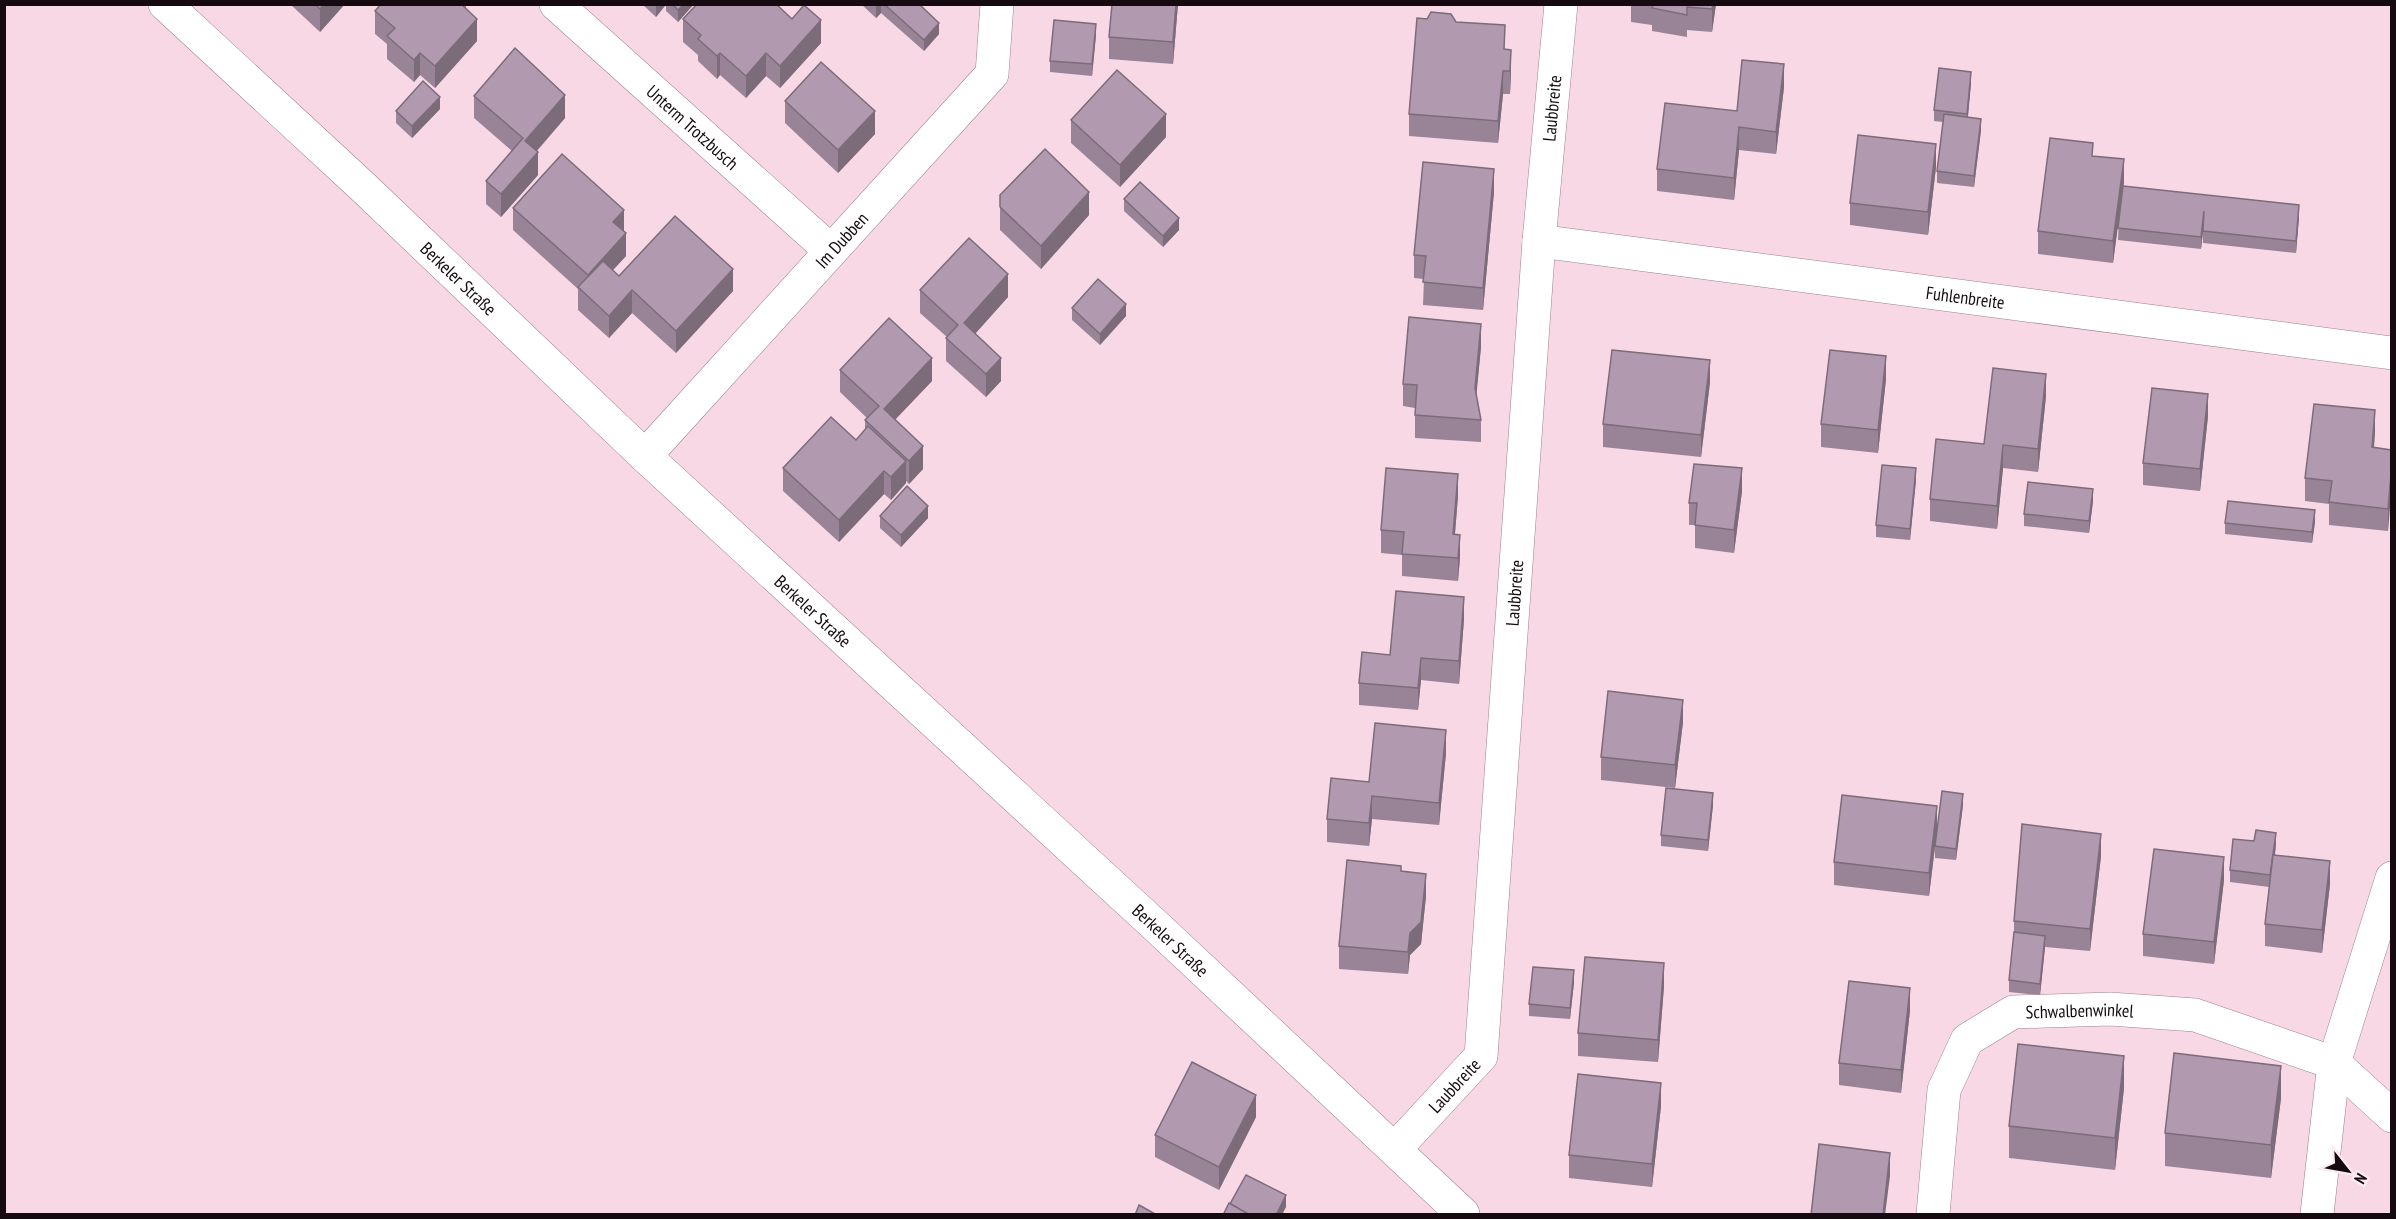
<svg xmlns="http://www.w3.org/2000/svg" width="2396" height="1219" font-family="'PT Sans Narrow',sans-serif">
	<rect width="100%" height="100%" fill="#f9d8e6"/>
	<g fill="none" stroke-linecap="round" stroke-linejoin="round">
		<defs>
			<g id="minor">
				<path id="s1" d="M165,4L362,186L645,456L1157,927L1463,1214"/>
				<path id="s2" d="M556,4L831,251"/>
				<path id="s3" d="M1539,241L2392,353"/>
				<path id="s4" d="M645,456L992,74L997,4"/>
				<path id="s5" d="M1395,1149L1481,1056L1539,241L1561,4"/>
				<path id="s6" d="M1933,1214L1944,1090L1967,1040L2013,1012L2110,1009L2195,1015L2334,1063L2392,1116"/>
				<polyline points="2317,1214 2334,1063 2392,878"/>
			</g>
		</defs>
		<use href="#minor" stroke="#9e808d" stroke-width="34"/>
		<use href="#minor" stroke="#fff" stroke-width="33"/>
	</g>
	<g fill="#988496">
		<polygon points="290,4 345,4 320,32"/>
		<polygon points="466,4 466,9 477,41 435,88 420,75 414,82 387,59 387,44 375,34 375,11"/>
		<polygon points="642,4 694,4 678,22 666,11 666,5 656,17"/>
		<polygon points="861,4 919,4 939,34 924,51 881,13 876,18"/>
		<polygon points="1178,4 1173,64 1109,59 1109,37"/>
		<polygon points="1631,4 1716,4 1712,32 1687,30 1687,37 1652,31 1652,25 1631,22"/>
		<polygon points="683,19 792,19 821,43 780,88 766,76 746,98 720,75 717,79 698,61 698,55 683,42"/>
		<polygon points="1096,35 1092,76 1050,72 1050,61"/>
		<polygon points="1505,49 1511,72 1510,94 1503,94 1498,143 1409,136 1409,114"/>
		<polygon points="1971,83 1968,117 1981,130 1974,187 1937,183 1937,171 1943,122 1934,121 1934,110"/>
		<polygon points="1784,87 1776,154 1739,150 1734,200 1657,191 1657,169 1737,111"/>
		<polygon points="474,96 565,118 537,151 538,175 501,217 486,204 486,181 512,151 474,118"/>
		<polygon points="785,101 875,134 838,173 785,123"/>
		<polygon points="440,109 412,138 396,123 396,111"/>
		<polygon points="1071,120 1166,137 1120,187 1071,143"/>
		<polygon points="2093,156 2124,182 2123,186 2299,217 2296,253 2203,243 2203,232 2201,249 2118,240 2119,216 2113,263 2038,254 2038,231"/>
		<polygon points="1936,167 1928,235 1850,225 1850,203"/>
		<polygon points="1494,192 1483,310 1423,305 1424,279 1414,278 1414,255"/>
		<polygon points="1000,195 1089,215 1041,269 1000,230"/>
		<polygon points="1124,199 1179,230 1163,247 1124,211"/>
		<polygon points="513,208 624,232 626,256 613,270 619,276 733,291 676,353 632,313 609,338 578,310 578,289 513,230"/>
		<polygon points="920,290 1008,297 975,334 1001,381 986,397 946,361 946,338 947,337 920,313"/>
		<polygon points="1072,308 1126,316 1100,345 1072,320"/>
		<polygon points="1481,347 1476,396 1481,420 1481,442 1415,438 1415,408 1403,406 1403,384"/>
		<polygon points="840,370 932,381 895,420 923,469 909,484 906,481 906,483 891,500 884,494 839,542 783,491 783,468 856,440 865,430 865,420 867,418 840,392"/>
		<polygon points="1886,379 1878,453 1821,447 1821,424"/>
		<polygon points="1710,382 1701,457 1603,447 1603,424"/>
		<polygon points="2046,396 2038,472 2003,468 1997,529 1930,521 1930,499 1984,444"/>
		<polygon points="2208,416 2200,491 2143,485 2143,463"/>
		<polygon points="2375,432 2374,447 2391,450 2388,531 2329,525 2329,504 2305,501 2305,478"/>
		<polygon points="1916,480 1910,540 1876,537 1876,525"/>
		<polygon points="1742,491 1734,553 1695,548 1695,525 1689,525 1689,503"/>
		<polygon points="1458,496 1455,534 1460,557 1458,581 1402,576 1402,555 1381,553 1381,530"/>
		<polygon points="2093,501 2089,533 2024,526 2024,514"/>
		<polygon points="880,516 928,518 901,547 880,528"/>
		<polygon points="2315,522 2312,543 2225,534 2225,523"/>
		<polygon points="1464,619 1459,684 1421,680 1418,710 1359,705 1359,683 1390,655"/>
		<polygon points="1683,722 1675,788 1601,780 1601,757"/>
		<polygon points="1446,753 1439,825 1372,819 1369,846 1327,842 1327,819 1369,782"/>
		<polygon points="1713,805 1708,851 1661,846 1661,835"/>
		<polygon points="1963,805 1956,860 1935,858 1935,847 1929,896 1834,885 1834,862 1937,829"/>
		<polygon points="2276,844 2275,855 2330,884 2322,953 2265,946 2265,924 2269,887 2230,882 2230,870"/>
		<polygon points="2101,856 2090,951 2045,947 2040,995 2009,992 2009,980 2014,932 2014,921"/>
		<polygon points="1401,871 1426,896 1421,944 1410,955 1408,974 1339,969 1339,946"/>
		<polygon points="2224,880 2214,964 2143,956 2143,934"/>
		<polygon points="1574,982 1570,1019 1529,1016 1529,1004"/>
		<polygon points="1664,986 1658,1062 1578,1056 1578,1033"/>
		<polygon points="1910,1010 1901,1093 1839,1085 1839,1063"/>
		<polygon points="2124,1088 2115,1170 2009,1158 2009,1126"/>
		<polygon points="2281,1098 2271,1178 2165,1166 2165,1133"/>
		<polygon points="1661,1106 1652,1187 1569,1178 1569,1155"/>
		<polygon points="1256,1117 1219,1190 1155,1157 1155,1135"/>
	</g>
	<g fill="#7c6c7a">
		<polygon points="324,4 345,4 320,32 320,9"/>
		<polygon points="656,4 666,4 656,17"/>
		<polygon points="684,4 694,4 678,22 678,10"/>
		<polygon points="878,4 881,4 881,13 876,18 876,7"/>
		<polygon points="1176,4 1178,4 1173,64 1173,42"/>
		<polygon points="1713,4 1716,4 1712,32 1712,9"/>
		<polygon points="477,19 477,41 435,88 435,66"/>
		<polygon points="821,20 821,43 780,88 780,66"/>
		<polygon points="939,23 939,34 924,51 924,40"/>
		<polygon points="1096,24 1096,35 1092,76 1092,64"/>
		<polygon points="1511,50 1511,72 1510,94 1510,71"/>
		<polygon points="420,53 420,75 414,82 414,60"/>
		<polygon points="720,53 720,75 717,79 717,56"/>
		<polygon points="766,53 766,76 746,98 746,76"/>
		<polygon points="1784,64 1784,87 1776,154 1776,132"/>
		<polygon points="1503,71 1503,94 1498,143 1498,121"/>
		<polygon points="1971,72 1971,83 1967,125 1967,114"/>
		<polygon points="565,95 565,118 525,164 525,141"/>
		<polygon points="440,97 440,109 412,138 412,126"/>
		<polygon points="875,111 875,134 838,173 838,150"/>
		<polygon points="1166,114 1166,137 1120,187 1120,165"/>
		<polygon points="1981,119 1981,130 1974,187 1974,176"/>
		<polygon points="1739,127 1739,150 1734,200 1734,178"/>
		<polygon points="1936,144 1936,167 1928,235 1928,212"/>
		<polygon points="538,152 538,175 501,217 501,194"/>
		<polygon points="2124,159 2124,182 2113,263 2113,241"/>
		<polygon points="1494,169 1494,192 1483,310 1483,288"/>
		<polygon points="1089,192 1089,215 1041,269 1041,246"/>
		<polygon points="2299,205 2299,217 2296,253 2296,241"/>
		<polygon points="624,210 624,232 613,222"/>
		<polygon points="2204,211 2204,223 2201,249 2201,237"/>
		<polygon points="1179,218 1179,230 1163,247 1163,236"/>
		<polygon points="626,233 626,256 588,297 588,275"/>
		<polygon points="733,269 733,291 676,353 676,331"/>
		<polygon points="1008,274 1008,297 964,346 964,323"/>
		<polygon points="632,290 632,313 609,338 609,316"/>
		<polygon points="1126,304 1126,316 1100,345 1100,334"/>
		<polygon points="1481,324 1481,347 1475,410 1475,388"/>
		<polygon points="1886,356 1886,379 1878,453 1878,430"/>
		<polygon points="932,358 932,381 884,431 884,409"/>
		<polygon points="1001,358 1001,381 986,397 986,374"/>
		<polygon points="1710,360 1710,382 1701,457 1701,435"/>
		<polygon points="2046,374 2046,396 2038,472 2038,449"/>
		<polygon points="2208,394 2208,416 2200,491 2200,469"/>
		<polygon points="2375,410 2375,432 2372,470 2372,447"/>
		<polygon points="2003,445 2003,468 1997,529 1997,506"/>
		<polygon points="923,446 923,469 909,484 909,461"/>
		<polygon points="906,461 906,483 891,500 891,477"/>
		<polygon points="1742,468 1742,491 1734,553 1734,530"/>
		<polygon points="1916,468 1916,480 1910,540 1910,529"/>
		<polygon points="884,471 884,494 839,542 839,520"/>
		<polygon points="1458,474 1458,496 1453,557 1453,534"/>
		<polygon points="2391,474 2391,496 2388,531 2388,509"/>
		<polygon points="2093,489 2093,501 2089,533 2089,521"/>
		<polygon points="928,506 928,518 901,547 901,535"/>
		<polygon points="2315,510 2315,522 2312,543 2312,532"/>
		<polygon points="1460,535 1460,557 1458,581 1458,558"/>
		<polygon points="1464,597 1464,619 1459,684 1459,661"/>
		<polygon points="1421,658 1421,680 1418,710 1418,688"/>
		<polygon points="1683,700 1683,722 1675,788 1675,765"/>
		<polygon points="1446,730 1446,753 1439,825 1439,803"/>
		<polygon points="1713,793 1713,805 1708,851 1708,840"/>
		<polygon points="1963,794 1963,805 1956,860 1956,849"/>
		<polygon points="1372,796 1372,819 1369,846 1369,823"/>
		<polygon points="1937,806 1937,829 1929,896 1929,873"/>
		<polygon points="2276,833 2276,844 2271,887 2271,875"/>
		<polygon points="2101,834 2101,856 2090,951 2090,929"/>
		<polygon points="2224,857 2224,880 2214,964 2214,942"/>
		<polygon points="2330,861 2330,884 2322,953 2322,930"/>
		<polygon points="1426,874 1426,896 1421,944 1410,955 1408,974 1408,952 1410,933"/>
		<polygon points="2045,936 2045,948 2040,995 2040,984"/>
		<polygon points="1664,963 1664,986 1658,1062 1658,1040"/>
		<polygon points="1574,970 1574,982 1570,1019 1570,1008"/>
		<polygon points="1910,988 1910,1010 1901,1093 1901,1070"/>
		<polygon points="2124,1056 2124,1088 2115,1170 2115,1138"/>
		<polygon points="2281,1066 2281,1098 2271,1178 2271,1145"/>
		<polygon points="1661,1083 1661,1106 1652,1187 1652,1164"/>
		<polygon points="1256,1095 1256,1117 1219,1190 1219,1167"/>
		<polygon points="1890,1153 1890,1176 1885,1215 1883,1215"/>
		<polygon points="1286,1195 1286,1207 1282,1215 1276,1215"/>
	</g>
	<g fill="#b19aaf" stroke="#7c6c7a" stroke-width="1.5">
		<polygon points="315,4 324,4 320,9"/>
		<polygon points="381,4 461,4 477,19 435,66 420,53 414,60 387,36 395,28 375,11"/>
		<polygon points="672,4 684,4 678,10"/>
		<polygon points="697,4 776,4 792,19 804,5 821,20 780,66 766,53 746,76 720,53 717,56 698,39 701,35 683,19"/>
		<polygon points="884,4 919,4 939,23 924,40"/>
		<polygon points="1112,4 1176,4 1173,42 1109,37"/>
		<polygon points="1653,4 1713,4 1712,9 1687,7 1687,15 1652,8"/>
		<polygon points="1431,12 1451,14 1456,22 1505,25 1504,49 1511,50 1510,71 1503,71 1498,121 1409,114 1417,18 1427,19"/>
		<polygon points="1054,20 1096,24 1092,64 1050,61"/>
		<polygon points="515,48 565,95 525,141 538,152 501,194 486,181 523,138 474,96"/>
		<polygon points="1742,60 1784,64 1776,132 1739,127 1734,178 1657,169 1665,103 1737,111"/>
		<polygon points="821,62 875,111 838,150 785,101"/>
		<polygon points="1939,68 1971,72 1967,114 1934,110"/>
		<polygon points="1117,70 1166,114 1120,165 1071,120"/>
		<polygon points="423,81 440,97 412,126 396,111"/>
		<polygon points="1944,114 1981,119 1974,176 1937,171"/>
		<polygon points="1858,135 1936,144 1928,212 1850,203"/>
		<polygon points="2050,138 2093,143 2092,156 2124,159 2113,241 2038,231"/>
		<polygon points="1045,149 1089,192 1041,246 1000,207 1000,195"/>
		<polygon points="562,154 624,210 613,222 626,233 588,275 513,208"/>
		<polygon points="1423,162 1494,169 1483,288 1423,282 1426,256 1414,255"/>
		<polygon points="1140,182 1179,218 1163,236 1124,199"/>
		<polygon points="2123,186 2299,205 2296,241 2203,231 2204,211 2201,237 2118,228"/>
		<polygon points="675,216 733,269 676,331 632,290 609,316 578,287 603,261 619,276"/>
		<polygon points="969,238 1008,274 964,323 1001,358 986,374 946,338 958,325 920,290"/>
		<polygon points="1098,279 1126,304 1100,334 1072,308"/>
		<polygon points="1409,317 1481,324 1475,388 1481,420 1415,415 1417,385 1403,384"/>
		<polygon points="889,318 932,358 884,409 923,446 909,461 865,420 879,406 840,370"/>
		<polygon points="1612,350 1710,360 1701,435 1603,424"/>
		<polygon points="1830,350 1886,356 1878,430 1821,424"/>
		<polygon points="1993,368 2046,374 2038,449 2003,445 1997,506 1930,499 1936,439 1984,444"/>
		<polygon points="2152,388 2208,394 2200,469 2143,463"/>
		<polygon points="2314,404 2375,410 2372,447 2391,450 2391,474 2388,509 2329,502 2332,481 2305,478"/>
		<polygon points="831,417 856,440 868,426 906,461 891,477 884,471 839,520 783,468"/>
		<polygon points="1694,464 1742,468 1734,530 1695,525 1697,503 1689,503"/>
		<polygon points="1882,465 1916,468 1910,529 1876,525"/>
		<polygon points="1386,468 1458,474 1453,534 1460,535 1458,558 1402,554 1404,532 1381,530"/>
		<polygon points="2028,482 2093,489 2089,521 2024,514"/>
		<polygon points="907,486 928,506 901,535 880,516"/>
		<polygon points="2228,501 2315,510 2312,532 2225,523"/>
		<polygon points="1396,591 1464,597 1459,661 1421,658 1418,688 1359,683 1362,652 1390,655"/>
		<polygon points="1608,691 1683,700 1675,765 1601,757"/>
		<polygon points="1375,723 1446,730 1439,803 1372,796 1369,823 1327,819 1331,778 1369,782"/>
		<polygon points="1666,788 1713,793 1708,840 1661,835"/>
		<polygon points="1942,791 1963,794 1956,849 1935,846"/>
		<polygon points="1842,795 1937,806 1929,873 1834,862"/>
		<polygon points="2022,824 2101,834 2090,929 2014,921"/>
		<polygon points="2256,830 2276,833 2270,875 2230,870 2233,839 2254,841"/>
		<polygon points="2154,849 2224,857 2214,942 2143,934"/>
		<polygon points="2273,855 2330,861 2322,930 2265,924"/>
		<polygon points="1347,860 1401,866 1401,871 1426,874 1421,922 1410,933 1408,952 1339,946"/>
		<polygon points="2014,932 2045,936 2040,984 2009,980"/>
		<polygon points="1585,957 1664,963 1658,1040 1578,1033"/>
		<polygon points="1533,967 1574,970 1570,1008 1529,1004"/>
		<polygon points="1849,981 1910,988 1901,1070 1839,1063"/>
		<polygon points="2018,1044 2124,1056 2115,1138 2009,1126"/>
		<polygon points="2174,1053 2281,1066 2271,1145 2165,1133"/>
		<polygon points="1192,1062 1256,1095 1219,1167 1155,1135"/>
		<polygon points="1578,1074 1661,1083 1652,1164 1569,1155"/>
		<polygon points="1819,1144 1890,1153 1883,1215 1811,1215"/>
		<polygon points="1246,1175 1286,1195 1276,1215 1250,1215 1230,1204"/>
		<polygon points="1229,1203 1250,1215 1223,1215"/>
		<polygon points="1139,1205 1157,1215 1135,1215"/>
	</g>
	<g text-anchor="middle" dominant-baseline="central" stroke-width="4.5" stroke-linejoin="round" paint-order="stroke">
		<g font-size="18" fill="#140a0f" stroke="#fdeaf2">
			<text stroke="none"><textPath href="#s5" startOffset="1077">Laubbreite</textPath></text>
			<text stroke="none"><textPath href="#s2" startOffset="184">Unterm Trotzbusch</textPath></text>
			<text stroke="none"><textPath href="#s4" startOffset="292">Im Dubben</textPath></text>
			<text stroke="none"><textPath href="#s1" startOffset="402">Berkeler Straße</textPath></text>
			<text stroke="none"><textPath href="#s3" startOffset="430">Fuhlenbreite</textPath></text>
			<text stroke="none"><textPath href="#s5" startOffset="591">Laubbreite</textPath></text>
			<text stroke="none"><textPath href="#s1" startOffset="888">Berkeler Straße</textPath></text>
			<text stroke="none"><textPath href="#s1" startOffset="1374">Berkeler Straße</textPath></text>
			<text stroke="none"><textPath href="#s6" startOffset="300">Schwalbenwinkel</textPath></text>
			<text stroke="none"><textPath href="#s5" startOffset="87">Laubbreite</textPath></text>
		</g>
	</g>
	<rect width="2396" height="1219" fill="none" stroke="#140a0f" stroke-width="12"/>
	<g transform="translate(2348 1171) rotate(121)" stroke="#fdeaf2" stroke-width="4.5" paint-order="stroke">
	<path d="M0-4.5L10 22L0 15L-10 22Z" fill="#140a0f"/>
	<text y="-9" font-size="16" font-weight="bold" text-anchor="middle" fill="#140a0f">N</text>
	</g>
</svg>
